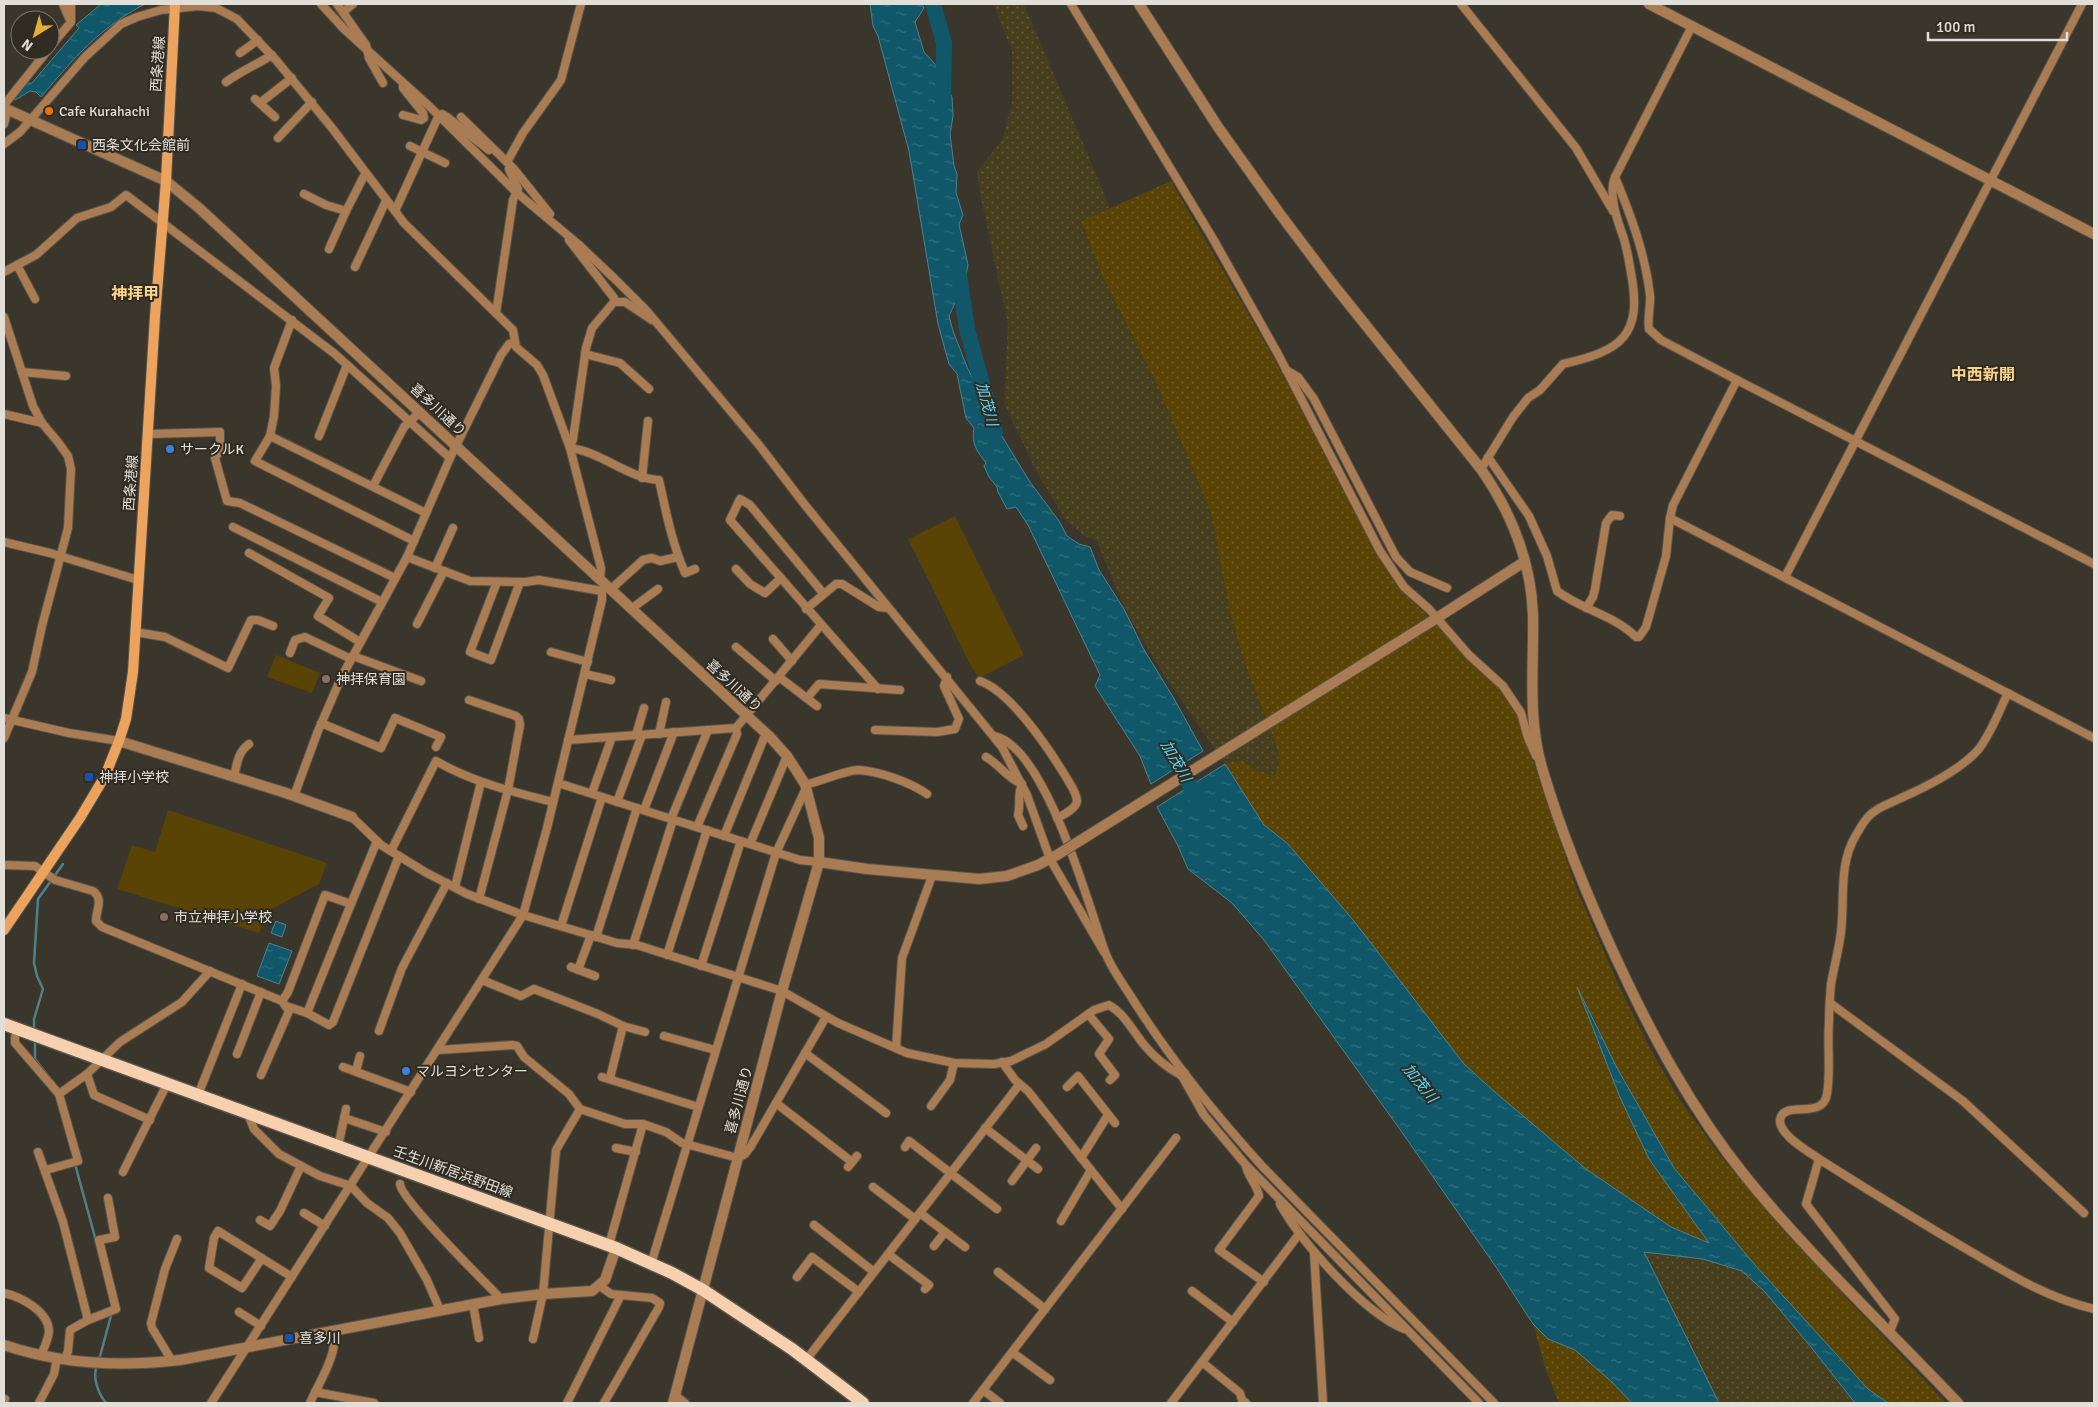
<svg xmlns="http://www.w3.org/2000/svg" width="2098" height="1407" font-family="Signika,'Noto Sans JP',sans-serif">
	<defs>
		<pattern id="grass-dots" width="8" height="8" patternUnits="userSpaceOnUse" patternTransform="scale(1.25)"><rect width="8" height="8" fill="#594305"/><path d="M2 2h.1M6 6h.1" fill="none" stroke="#715e29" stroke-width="1.8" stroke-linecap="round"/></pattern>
		<pattern id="sand-dots" width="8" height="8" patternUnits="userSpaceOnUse" patternTransform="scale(1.25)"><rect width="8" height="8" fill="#473e1e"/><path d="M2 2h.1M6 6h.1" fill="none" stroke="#61593e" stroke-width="1.8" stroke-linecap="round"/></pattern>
		<pattern id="water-ripples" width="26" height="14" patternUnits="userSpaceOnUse" patternTransform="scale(1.25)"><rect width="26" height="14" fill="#105869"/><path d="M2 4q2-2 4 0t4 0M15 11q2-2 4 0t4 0" fill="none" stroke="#32707e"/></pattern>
	</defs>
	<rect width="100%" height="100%" fill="#3b362c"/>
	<g fill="url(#grass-dots)">
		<polygon points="1171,181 1274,358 1376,553 1400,590 1425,613 1466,658 1500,690 1518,716 1576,888 1619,986 1651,1050 1680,1100 1719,1154 1790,1238 1946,1403 1888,1403 1868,1389 1755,1265 1674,1168 1617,1068 1580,994 1619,1095 1649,1159 1710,1243 1671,1227 1586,1169 1496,1093 1464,1064 1354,921 1288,844 1264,825 1225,764 1242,760 1259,772 1280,761 1275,742 1246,667 1230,613 1210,510 1157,385 1102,275 1081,221"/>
		<polygon points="1533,1324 1548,1339 1575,1350 1612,1382 1632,1403 1559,1403 1546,1370"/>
	</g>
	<g fill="url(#sand-dots)">
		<polygon points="993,4 1024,4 1110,207 1081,222 1102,275 1157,384 1210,510 1230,613 1246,667 1275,742 1280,761 1275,775 1259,772 1242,760 1225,764 1164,675 1128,615 1097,542 1082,534 1065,519 1037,473 1004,403 1008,323 980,194 977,172 1002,140 1012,102 1012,51"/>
		<polygon points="1644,1252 1703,1259 1742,1271 1765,1292 1811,1347 1855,1403 1719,1403"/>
	</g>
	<g fill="#594305">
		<polygon points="955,516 1024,655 979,678 972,668 908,539"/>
		<polygon points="276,655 320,673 312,693 267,677"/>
		<polygon points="168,810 327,863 319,884 268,911 259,933 117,889 132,845 155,852"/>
	</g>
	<g fill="url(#water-ripples)" stroke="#4f808a">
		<path d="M101,4H145C99,28 74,58 41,97L36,92L30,91L15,100L13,99L27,82L31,84L79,28L76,25Z"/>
		<path d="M870,4H922L924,8L915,22L924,52L935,64L952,97L953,116L950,134L954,166L957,174L956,193L963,215L959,224L968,265L965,281L949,316L953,331L967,367L1000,433L1030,482L1059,521L1067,536L1079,544L1090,547L1099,570L1124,609L1143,648L1173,697L1203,751L1151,784L1140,756L1095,686L1100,675L1028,525L1016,507L1007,509L998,492L997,487L989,477L984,466L986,463C977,451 971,444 974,428L966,418L957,374L949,364L938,324L909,151L878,36L873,26Z"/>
		<polygon points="1225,764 1264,825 1288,844 1354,921 1464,1064 1496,1093 1586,1169 1671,1227 1709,1243 1649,1159 1619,1095 1577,987 1617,1068 1674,1168 1755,1265 1868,1389 1888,1403 1855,1403 1811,1347 1765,1292 1742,1271 1703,1259 1644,1252 1719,1403 1632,1403 1612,1382 1575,1350 1548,1339 1533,1324 1496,1267 1399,1128 1264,940 1232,903 1188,869 1178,846 1157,807"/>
		<polygon points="276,921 286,925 282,937 271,933"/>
		<polygon points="269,943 292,951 279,984 257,976"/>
	</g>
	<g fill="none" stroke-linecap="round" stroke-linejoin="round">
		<g stroke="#4f808a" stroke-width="2.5">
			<polyline points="34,1031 34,1019 43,989 37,976 34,963 38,899 63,864"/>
			<polyline points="35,1039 35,1059 53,1082"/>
			<polyline points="75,1164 96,1241"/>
			<polyline points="99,1360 112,1312"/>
			<path d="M97,1365C92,1377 98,1393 106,1403"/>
		</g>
		<g stroke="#105869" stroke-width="16">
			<polyline points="933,4 944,43 943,103"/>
			<polyline points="958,269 967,329 995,432"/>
			<polyline points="1168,747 1202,806"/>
		</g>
		<defs>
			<g id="minor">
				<polyline points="63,4 69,18"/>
				<polyline points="321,4 344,29 430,107 516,192 578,244 616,280 646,310 759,445 805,505 1002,747 1027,795 1050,859 1104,952"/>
				<polyline points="337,4 366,45 369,58 383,83"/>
				<polyline points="1071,4 1212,237 1278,354 1380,551 1404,587 1429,609 1469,655 1503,686 1521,713 1528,738 1536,756"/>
				<polyline points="1461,4 1576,148 1613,211"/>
				<polyline points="343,12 353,4"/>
				<path d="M1692,26L1615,177C1631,216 1645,253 1650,295C1651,306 1647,318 1649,329L1661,340L1737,380L2094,564"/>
				<polyline points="50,47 71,22 71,4"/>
				<polyline points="240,53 258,40"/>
				<path d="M226,82C241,71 256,65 272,55"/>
				<polyline points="255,99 275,117"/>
				<polyline points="260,103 292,78"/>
				<polyline points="4,105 48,50"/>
				<polyline points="403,115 421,120 424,118 423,113 403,88 403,84"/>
				<polyline points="461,117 514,169 550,214"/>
				<polyline points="4,124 6,116"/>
				<polyline points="278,138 312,102"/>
				<polyline points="4,144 20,132 85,57 121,24 137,17 161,10 198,6 216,8 237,19 276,60 332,128 404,223 513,330 516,347 537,365 543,375 570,448 601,568 600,580"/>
				<polyline points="410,146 445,163"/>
				<polyline points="507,162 523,133 561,80 581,4"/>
				<polyline points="304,194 326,205 346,211 365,174"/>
				<polyline points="395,211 439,115 442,114 447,117 489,150"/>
				<path d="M569,240L614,298V302L592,328L586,348L573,439L570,448C602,452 627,478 659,480C666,512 672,543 685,573L695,569"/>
				<polyline points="329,249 346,211"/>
				<polyline points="355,267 386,201"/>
				<polyline points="4,272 17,265"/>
				<polyline points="35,299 17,265 36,255 77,218 111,207 126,195 335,354 450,458"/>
				<polyline points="614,302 625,302 652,320"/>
				<polyline points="496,313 513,200 518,189 509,169"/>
				<polyline points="4,317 33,406 42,423 58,442 68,456 71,469 68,528 42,626 32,672 4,738"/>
				<polyline points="585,354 620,363 649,389"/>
				<polyline points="1286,370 1298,377 1314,399 1396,557 1410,572 1447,588"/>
				<polyline points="22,372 66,376"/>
				<polyline points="4,414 42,423"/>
				<polyline points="148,434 220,432 220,450 215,458 227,501 240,503 395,578"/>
				<polyline points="270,436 274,416 276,386 274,368 292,320"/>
				<polyline points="319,436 347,365"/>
				<path d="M1488,457L1529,516L1547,556L1557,591C1582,610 1614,615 1636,637H1639L1646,627L1666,556L1670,518L1673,505L1737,380"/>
				<path d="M1481,469L1513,417L1528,398L1540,390L1563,364C1621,351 1643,336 1631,273C1629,261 1627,248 1623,236C1617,220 1608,193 1615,177"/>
				<polyline points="642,478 648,421"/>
				<polyline points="373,486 404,427 420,412"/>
				<polyline points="1670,518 2094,738"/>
				<polyline points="233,527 382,602"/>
				<polyline points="414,541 255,461 270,436 426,513"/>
				<polyline points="4,542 50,553 138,580"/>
				<polyline points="249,553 329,598 318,616 360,642"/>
				<polyline points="407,557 470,581 525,582 539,580 602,591"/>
				<polyline points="435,568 453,528"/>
				<polyline points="736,569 750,584 765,593 781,578"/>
				<polyline points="1785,577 2082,4"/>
				<polyline points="497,582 470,652 491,660 520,582"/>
				<polyline points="610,590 643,560 652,558 660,561 678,557"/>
				<polyline points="823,593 750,505 740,499 730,520 878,689"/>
				<polyline points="1586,608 1593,597 1595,589 1606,523 1612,515 1620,516"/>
				<polyline points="631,609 658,589"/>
				<polyline points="806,609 836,584 842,584 879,607 888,608"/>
				<polyline points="417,624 444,571"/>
				<polyline points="135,632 165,637 228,668 251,620 258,620 273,626"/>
				<polyline points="773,639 792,661"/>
				<polyline points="736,647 776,681"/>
				<polyline points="551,652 588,662"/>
				<polyline points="290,653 295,640 305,637 351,659"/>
				<polyline points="353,656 421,681"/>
				<polyline points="585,674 611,680"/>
				<polyline points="779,677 817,706"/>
				<path d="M980,681C1011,692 1049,749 1066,777C1070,784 1077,793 1077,801C1076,809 1063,815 1057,818"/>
				<polyline points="807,698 819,684 900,690"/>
				<polyline points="469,700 516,716 519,719 520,725 508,790 479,899"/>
				<polyline points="4,718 69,733 119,741"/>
				<polyline points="321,723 381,748 395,718 441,737 436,747"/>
				<polyline points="875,730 937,732 955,729 959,719 944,686 947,677"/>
				<polyline points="659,734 666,702"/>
				<polyline points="636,735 644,708"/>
				<path d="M994,736C1045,746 1088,903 1104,949C1109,965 1121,981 1130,995C1168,1056 1213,1112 1262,1166L1494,1403"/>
				<polyline points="568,740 736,728 821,625"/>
				<path d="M986,757C1000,765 1007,778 1022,784C1017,794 1021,804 1018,815L1023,826"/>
				<path d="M234,777C237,763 238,752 249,744"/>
				<polyline points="558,783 800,860 819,862"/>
				<path d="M805,785C818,782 847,770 858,770C878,771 910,782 927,794"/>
				<polyline points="592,793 612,737"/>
				<polyline points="294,796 318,731 341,678 407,557 450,458 501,355 509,344 514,343"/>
				<polyline points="617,802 642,735"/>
				<polyline points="644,810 674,732"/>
				<path d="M352,817L381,845L425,872L467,894L523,915L617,943L637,945L782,991L838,1023L907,1053L954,1063L994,1064L1011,1061L1046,1044L1094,1010L1109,1005C1126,1015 1133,1032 1145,1046C1155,1058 1168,1068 1182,1076L1185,1073"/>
				<polyline points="671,819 708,730"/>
				<polyline points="697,827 737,734 736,728"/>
				<polyline points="724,836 766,733"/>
				<polyline points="750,844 787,756"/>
				<path d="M391,851L436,761C472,782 513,792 553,802"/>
				<path d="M4,865L35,866L55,880L93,891C104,899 96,910 96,921L102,927L282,1001L288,992L325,895L351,904L377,841"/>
				<polyline points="455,887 481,782"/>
				<polyline points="561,926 602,797"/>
				<polyline points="596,937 637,808"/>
				<polyline points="633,945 673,820"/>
				<polyline points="667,955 707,830"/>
				<polyline points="701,966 741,841"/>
				<polyline points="571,967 595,976"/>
				<polyline points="578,970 591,935"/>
				<polyline points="482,980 521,996 534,989 598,1014 623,1026 610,1078"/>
				<polyline points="1830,1003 1963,1101 2084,1213"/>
				<polyline points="286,1006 307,1013 329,1025 333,1022 399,856"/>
				<polyline points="307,1013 351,904"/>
				<polyline points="1088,1014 1109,1039 1099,1054 1115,1075 1110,1080"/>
				<polyline points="623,1026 645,1032"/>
				<polyline points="18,1030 15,1037 15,1043 59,1094 78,1161 46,1170"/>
				<polyline points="379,1031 402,968 447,883"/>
				<polyline points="664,1036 715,1050"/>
				<polyline points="896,1048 902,958 932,876"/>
				<polyline points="438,1050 512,1045 517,1046 524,1057 569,1094 580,1109 625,1124 643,1124 666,1132 682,1143 738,1158 745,1154 751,1146 826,1017"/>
				<polyline points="805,1053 886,1113"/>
				<polyline points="237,1054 261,992"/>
				<polyline points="1002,1062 1015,1080 1028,1091 1122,1209"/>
				<polyline points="343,1067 411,1092"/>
				<polyline points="356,1071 360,1056"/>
				<polyline points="87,1074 94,1095 150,1120"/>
				<polyline points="261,1075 289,1011 284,1004"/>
				<polyline points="1182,1076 1204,1115 1245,1164 1479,1403"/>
				<polyline points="602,1077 698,1107"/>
				<polyline points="1067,1087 1078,1076 1115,1123"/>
				<polyline points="59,1094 87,1074 120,1042 182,1002 210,971"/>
				<polyline points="198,1095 242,984"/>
				<polyline points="776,1103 852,1162"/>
				<polyline points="931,1106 950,1080 954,1063"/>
				<polyline points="248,1114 254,1129 279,1154 320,1176 351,1186 367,1203 388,1218 400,1233 427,1280 440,1310"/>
				<polyline points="344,1118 386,1132"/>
				<polyline points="985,1128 1038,1169"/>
				<polyline points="338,1147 346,1109"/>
				<polyline points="905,1147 909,1141 997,1209"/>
				<polyline points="616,1148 636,1152"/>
				<polyline points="38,1152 63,1222 88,1320"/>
				<polyline points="1081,1158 1108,1115"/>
				<path d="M1819,1159C1808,1151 1779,1135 1780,1120C1783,1099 1823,1121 1827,1094C1831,1070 1827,1045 1829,1022C1829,1009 1830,996 1831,984C1834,967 1839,949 1841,932C1845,899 1838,865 1856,835C1860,828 1865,819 1871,814C1880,806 1891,803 1901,798C1926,787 1960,770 1978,750C1991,734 1999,711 2008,693"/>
				<path d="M1246,1166C1248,1177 1258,1186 1259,1196L1219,1250L1264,1282"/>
				<polyline points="848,1167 857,1156"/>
				<polyline points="123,1172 167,1084"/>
				<polyline points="1012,1181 1036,1148"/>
				<path d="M400,1184C401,1200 485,1282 501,1299"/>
				<polyline points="873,1187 915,1219"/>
				<path d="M1280,1204C1302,1243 1363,1312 1404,1329"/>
				<polyline points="304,1213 325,1226"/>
				<polyline points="920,1213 965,1247"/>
				<polyline points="260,1220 270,1226 280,1211 301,1166"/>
				<polyline points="1061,1221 1091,1170"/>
				<polyline points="814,1225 874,1272"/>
				<polyline points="609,1245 643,1124"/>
				<polyline points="934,1246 945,1232"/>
				<polyline points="1314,1252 1323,1403"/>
				<polyline points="888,1254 929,1285 925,1289"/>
				<polyline points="262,1258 242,1288 209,1268 214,1238 218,1231 292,1277"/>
				<polyline points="651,1264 776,853 806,788"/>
				<polyline points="998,1272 1045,1309"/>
				<polyline points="797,1277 812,1257 859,1292"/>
				<polyline points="600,1286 611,1294 652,1298 660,1303 659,1307 604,1403"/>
				<polyline points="1192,1291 1233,1322"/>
				<path d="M4,1293C21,1297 49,1311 49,1332C48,1340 44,1348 41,1355"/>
				<polyline points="473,1304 479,1338"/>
				<polyline points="239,1312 261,1326"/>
				<path d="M1890,1331L1895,1319L1806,1204L1819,1159C1868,1190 1918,1221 1968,1250C2009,1274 2047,1298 2094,1309"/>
				<polyline points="533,1339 543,1294 556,1150 580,1109"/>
				<polyline points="1012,1352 1050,1380"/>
				<polyline points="65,1359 68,1351 70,1330 88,1320 116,1309 99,1240 115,1237 108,1198"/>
				<polyline points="806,1360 1019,1085"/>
				<polyline points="172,1361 152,1328 151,1323 165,1269 177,1239"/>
				<polyline points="1202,1362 1240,1393 1242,1400 1246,1403"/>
				<polyline points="983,1390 1000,1403"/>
				<polyline points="315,1392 374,1403"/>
				<polyline points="675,1395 685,1403"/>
				<polyline points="4,1402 5,1399"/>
				<polyline points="39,1403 54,1374 57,1358"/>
				<polyline points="211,1403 523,915 547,828 602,600 602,591 606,586"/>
				<path d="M310,1403C319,1382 338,1355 334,1331"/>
				<polyline points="567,1403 621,1295"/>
				<polyline points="973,1403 1176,1138"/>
				<polyline points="1171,1403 1299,1234"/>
			</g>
			<g id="tertiary">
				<path d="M1139,4L1218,127L1280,214L1332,283L1481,469C1511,512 1531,561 1533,615C1534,667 1527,720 1543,771C1562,835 1588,898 1616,958C1652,1036 1692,1110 1746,1177C1811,1257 1887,1328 1958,1403"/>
				<polyline points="1649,4 2094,234"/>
				<polyline points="4,108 166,181 199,208 770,737 787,756 805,784 819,838 819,862 782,991 673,1403"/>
				<polyline points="1429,623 1524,562"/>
				<polyline points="119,741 283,792 352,817"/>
				<polyline points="819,862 867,869 979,879 1007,876 1038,865 1057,855"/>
				<path d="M4,1345C60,1364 121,1367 180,1360L501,1299L543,1294L592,1291L605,1280L616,1248"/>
			</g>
			<polyline id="secondary" points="4,930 80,818 105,776 119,741 126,719 133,672 155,316 166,181 175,4"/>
			<polyline id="primary" points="4,1024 616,1248 672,1273 703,1290 792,1349 863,1403"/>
		</defs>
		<use href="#minor" stroke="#59544b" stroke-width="10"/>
		<use href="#tertiary" stroke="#59544b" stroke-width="12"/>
		<use href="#secondary" stroke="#59544b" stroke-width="12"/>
		<use href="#primary" stroke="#59544b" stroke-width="15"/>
		<use href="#minor" stroke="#aa7c53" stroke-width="8"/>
		<use href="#tertiary" stroke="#aa7c53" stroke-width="10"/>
		<use href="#secondary" stroke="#eca35e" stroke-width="10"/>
		<use href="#primary" stroke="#f6d0af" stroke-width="12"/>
		<defs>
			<polyline id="tertiary-bridge" points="1057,855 1429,623"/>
		</defs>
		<use href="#tertiary-bridge" stroke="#59544b" stroke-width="12" stroke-linecap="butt"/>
		<use href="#tertiary-bridge" stroke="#aa7c53" stroke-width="10"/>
	</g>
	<circle fill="#e8710a" stroke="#302c22" stroke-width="2" cx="49" cy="111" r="5"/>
	<g fill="#1a4fb4" stroke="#302c22" stroke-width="2">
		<rect x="77" y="140" width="10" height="10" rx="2.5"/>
		<rect x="84" y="772" width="10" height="10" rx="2.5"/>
		<rect x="284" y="1333" width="10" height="10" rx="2.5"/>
	</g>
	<g fill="#3f7fe0" stroke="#302c22" stroke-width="2">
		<circle cx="170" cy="449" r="5"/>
		<circle cx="406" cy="1071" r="5"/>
	</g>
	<g fill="#8d6e63" stroke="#302c22" stroke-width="2">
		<circle cx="326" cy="679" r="5"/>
		<circle cx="164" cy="917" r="5"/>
	</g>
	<g text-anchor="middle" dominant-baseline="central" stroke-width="4" stroke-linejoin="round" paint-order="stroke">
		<g font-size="14" fill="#e2dfd8" stroke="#302c22">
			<text transform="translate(158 64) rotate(-86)">西条港線</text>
			<text transform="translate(438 410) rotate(43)">喜多川通り</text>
			<text transform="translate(131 483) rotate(-86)">西条港線</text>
			<text transform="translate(734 686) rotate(43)">喜多川通り</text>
			<text transform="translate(739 1100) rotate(-75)">喜多川通り</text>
			<text transform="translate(453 1172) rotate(20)">壬生川新居浜野田線</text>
		</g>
		<g font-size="14" fill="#e2dfd8" stroke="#302c22" text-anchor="start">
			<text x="59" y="111">Cafe Kurahachi</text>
			<text x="92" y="145">西条文化会館前</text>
			<text x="180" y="449">サークルK</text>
			<text x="336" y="679">神拝保育園</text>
			<text x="99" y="777">神拝小学校</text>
			<text x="174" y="917">市立神拝小学校</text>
			<text x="416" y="1071">マルヨシセンター</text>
			<text x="299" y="1338">喜多川</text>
		</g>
		<g font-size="15" font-style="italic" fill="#57d5f6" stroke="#302c22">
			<text transform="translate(987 404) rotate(75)">加茂川</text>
			<text transform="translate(1176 761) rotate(60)">加茂川</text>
			<text transform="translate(1420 1083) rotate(51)">加茂川</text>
		</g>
		<g font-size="16" font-weight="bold" fill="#fbd48c" stroke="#302c22">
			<text x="135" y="294">神拝甲</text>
			<text x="1983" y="375">中西新開</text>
		</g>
	</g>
	<rect width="2098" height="1407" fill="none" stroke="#e2dfd8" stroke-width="10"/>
	<g transform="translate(35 35) rotate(217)"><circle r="24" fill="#302c22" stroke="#77746b"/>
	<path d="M0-4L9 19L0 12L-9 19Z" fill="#e5ad35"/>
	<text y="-8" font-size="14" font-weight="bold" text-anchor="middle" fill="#e2dfd8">N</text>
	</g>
	<path d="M1928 32v8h139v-8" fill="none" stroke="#e2dfd8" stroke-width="2.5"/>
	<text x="1936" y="32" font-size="15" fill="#e2dfd8" stroke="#302c22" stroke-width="4" paint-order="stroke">100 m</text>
</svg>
